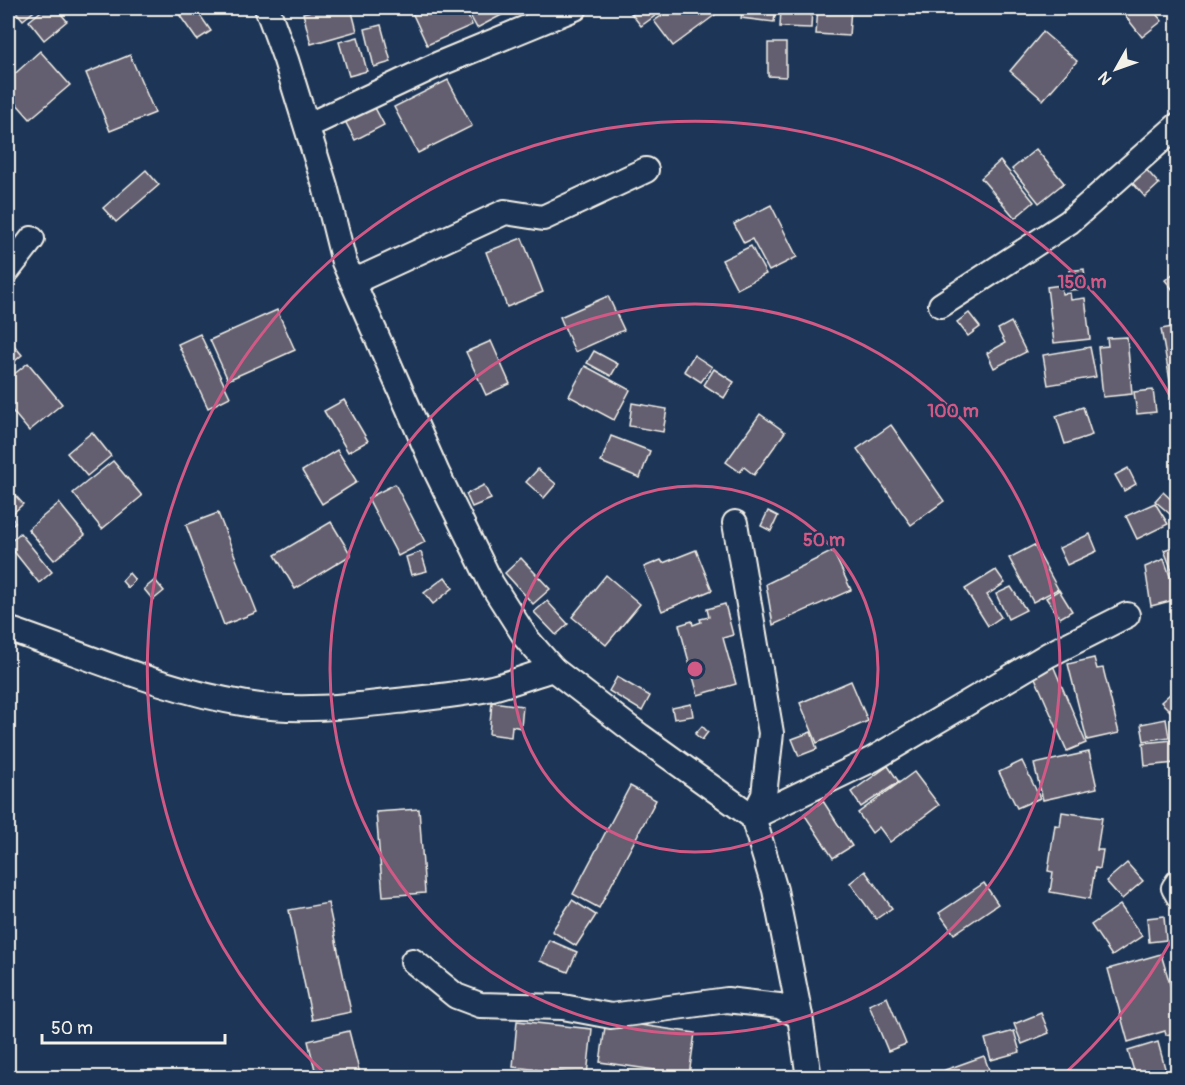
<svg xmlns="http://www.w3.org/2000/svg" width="1185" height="1085" font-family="Pangolin,sans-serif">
	<rect width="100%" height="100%" fill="#1d3557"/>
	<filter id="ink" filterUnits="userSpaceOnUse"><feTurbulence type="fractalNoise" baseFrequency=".0167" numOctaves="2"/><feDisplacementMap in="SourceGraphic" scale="12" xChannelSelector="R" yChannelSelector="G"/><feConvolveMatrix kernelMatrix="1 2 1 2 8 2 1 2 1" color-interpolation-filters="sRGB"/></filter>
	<g filter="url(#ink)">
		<g fill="#645f71" stroke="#f4f1e8" stroke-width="1.5">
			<polygon points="13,8 38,8 23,20"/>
			<polygon points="45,8 56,8 67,21 44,40 29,21"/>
			<polygon points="187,8 195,8 211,31 197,40 178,13"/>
			<polygon points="323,8 351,8 357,31 311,44 303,13"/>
			<polygon points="410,8 464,8 472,25 427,45"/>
			<polygon points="466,8 515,8 477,28"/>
			<polygon points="627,8 666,8 641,26"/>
			<polygon points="673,8 709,8 715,15 673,46 654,21"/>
			<polygon points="743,8 776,8 774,22 741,18"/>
			<polygon points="781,8 812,8 811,28 780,27"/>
			<polygon points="818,8 851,8 849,36 816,34"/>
			<polygon points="1119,8 1151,8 1162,21 1142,37"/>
			<polygon points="381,25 391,62 374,67 365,29"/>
			<polygon points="1043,32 1077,61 1043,100 1010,71"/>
			<polygon points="358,37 367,71 349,76 339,42"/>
			<polygon points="768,43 786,43 786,77 768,76"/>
			<polygon points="40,51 70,85 30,119 8,94 8,80"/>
			<polygon points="130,55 155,113 110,131 86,73"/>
			<polygon points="448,80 472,126 418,153 394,107"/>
			<polygon points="372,102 384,125 355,140 343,117"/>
			<polygon points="1036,149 1064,183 1039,203 1012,169"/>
			<polygon points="1000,161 1034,202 1015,218 981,178"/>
			<polygon points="1144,167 1159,184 1145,197 1130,180"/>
			<polygon points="146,170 159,185 116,222 103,208"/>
			<polygon points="771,205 797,257 769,271 752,239 744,243 734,224"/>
			<polygon points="522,238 543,292 507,307 486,252"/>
			<polygon points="751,246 766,274 737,289 722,260"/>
			<polygon points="1084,269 1086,289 1070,290 1069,271"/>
			<polygon points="1178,270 1178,296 1165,280"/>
			<polygon points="1061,285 1062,294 1070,293 1071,300 1085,298 1090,339 1054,343 1047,287"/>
			<polygon points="608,296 624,330 575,352 560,317"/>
			<polygon points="277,310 295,350 228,380 210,340"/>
			<polygon points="969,313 980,327 968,336 957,322"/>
			<polygon points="1011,322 1026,352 994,368 987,353 1005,343 998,329"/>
			<polygon points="1178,326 1178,398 1173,398 1161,329"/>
			<polygon points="200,334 230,397 208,408 178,344"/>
			<polygon points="1127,337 1132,394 1103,397 1098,347 1108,346 1107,338"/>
			<polygon points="8,338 22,355 8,367"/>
			<polygon points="491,341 510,384 486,395 466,352"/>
			<polygon points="1090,347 1096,377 1048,385 1043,355"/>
			<polygon points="594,351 618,364 611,376 587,363"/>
			<polygon points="694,355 712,367 701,382 684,371"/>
			<polygon points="28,363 62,404 29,431 8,406 8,379"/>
			<polygon points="585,366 630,390 614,420 569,396"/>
			<polygon points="714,369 734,382 724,398 704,385"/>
			<polygon points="1153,390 1156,412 1137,414 1134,392"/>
			<polygon points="344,400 368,441 348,452 324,411"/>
			<polygon points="1178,401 1178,443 1170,402"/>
			<polygon points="632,403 667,409 663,432 629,426"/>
			<polygon points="1083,407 1092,435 1065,444 1056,416"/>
			<polygon points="760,414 785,432 754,475 744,467 740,472 726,462"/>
			<polygon points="891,425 944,501 911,525 857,449"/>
			<polygon points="92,432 111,456 87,476 67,453"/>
			<polygon points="611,436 650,451 640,478 601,462"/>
			<polygon points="337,450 357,482 322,504 302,471"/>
			<polygon points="113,461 142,496 102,529 73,493"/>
			<polygon points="1128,468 1136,484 1124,491 1115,475"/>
			<polygon points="538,469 556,484 544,498 526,482"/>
			<polygon points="395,484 425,542 398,556 368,498"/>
			<polygon points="484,485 491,499 472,507 466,494"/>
			<polygon points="1163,492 1178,506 1171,515 1155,501"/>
			<polygon points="14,494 23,504 10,516 15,522 8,529 8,500"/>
			<polygon points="59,503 85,535 54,560 28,529"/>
			<polygon points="1155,503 1168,524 1137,539 1126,516"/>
			<polygon points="768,511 778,516 771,531 761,526"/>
			<polygon points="218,513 257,612 224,625 186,525"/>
			<polygon points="331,522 351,555 295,589 275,555"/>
			<polygon points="20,533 52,572 39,583 8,544"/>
			<polygon points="1090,534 1097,551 1067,565 1059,548"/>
			<polygon points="1034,545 1058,589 1033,602 1009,558"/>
			<polygon points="1178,545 1178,586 1164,550"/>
			<polygon points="696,550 712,590 662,611 644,567 661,560 663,563"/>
			<polygon points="833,551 851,590 773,625 766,584"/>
			<polygon points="421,552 427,571 411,575 406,557"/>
			<polygon points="521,558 550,589 533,604 505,573"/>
			<polygon points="1164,559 1178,599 1151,606 1145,567"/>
			<polygon points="996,570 1005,583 987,595 1001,617 988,626 965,589"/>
			<polygon points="129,573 135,580 128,588 122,581"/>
			<polygon points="606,575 640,604 606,645 572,617"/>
			<polygon points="445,577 453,588 433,604 424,593"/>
			<polygon points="155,580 164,591 153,600 144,589"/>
			<polygon points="1011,587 1026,610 1008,619 996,594"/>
			<polygon points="1059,590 1072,611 1060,618 1046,598"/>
			<polygon points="547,601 568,624 556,635 534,612"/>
			<polygon points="725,604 733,635 723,638 736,684 698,695 679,625 692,621 693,625 701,622 700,619 709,617 707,609"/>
			<polygon points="1094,658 1097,669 1103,668 1119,733 1087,740 1068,664"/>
			<polygon points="1052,663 1086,743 1067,751 1032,671"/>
			<polygon points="617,677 650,696 642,711 609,691"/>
			<polygon points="851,681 868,721 817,743 800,703"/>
			<polygon points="1178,687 1178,710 1174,707 1170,711 1161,702"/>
			<polygon points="492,702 523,706 521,728 512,726 511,737 489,734"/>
			<polygon points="691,704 693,716 674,719 672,708"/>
			<polygon points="1166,719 1169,737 1144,741 1141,724"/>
			<polygon points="702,726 708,732 702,740 695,734"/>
			<polygon points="811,732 817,749 799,756 792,739"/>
			<polygon points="1173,740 1176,763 1145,766 1143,743"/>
			<polygon points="1089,752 1097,788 1043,800 1034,764"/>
			<polygon points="1022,761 1040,798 1017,808 999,772"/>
			<polygon points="888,766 899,782 861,807 851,792"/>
			<polygon points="914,772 939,805 890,842 879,827 872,833 858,813"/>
			<polygon points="630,786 656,800 599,908 573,894"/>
			<polygon points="823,801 852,846 833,858 804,814"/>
			<polygon points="419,809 425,893 383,896 376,812"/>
			<polygon points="1062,812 1102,818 1097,850 1103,850 1100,869 1095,868 1090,899 1050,892 1053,872 1048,871 1055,825 1060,826"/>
			<polygon points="1127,863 1143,881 1122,899 1106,881"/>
			<polygon points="865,871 892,908 876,919 850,883"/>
			<polygon points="984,883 998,904 954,934 939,913"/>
			<polygon points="572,900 596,915 576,946 552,931"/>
			<polygon points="328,903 351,1012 312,1020 289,910"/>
			<polygon points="1120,905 1142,936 1112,956 1091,925"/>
			<polygon points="1164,916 1166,940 1149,942 1147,918"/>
			<polygon points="549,940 577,952 568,972 540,961"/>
			<polygon points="1161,954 1178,1011 1178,1032 1166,1035 1165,1031 1128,1042 1108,969"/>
			<polygon points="1178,975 1178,1005 1170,977"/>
			<polygon points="887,997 906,1044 888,1051 869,1005"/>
			<polygon points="1041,1013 1049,1033 1022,1044 1014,1024"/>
			<polygon points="606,1020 695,1033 689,1075 600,1062"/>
			<polygon points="517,1021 592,1029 587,1075 513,1067"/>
			<polygon points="349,1031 361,1078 317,1078 308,1041"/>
			<polygon points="1014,1031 1020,1052 991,1060 985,1039"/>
			<polygon points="1158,1042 1166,1072 1148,1078 1136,1078 1128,1051"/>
			<polygon points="984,1056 992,1078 947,1078 945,1070"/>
		</g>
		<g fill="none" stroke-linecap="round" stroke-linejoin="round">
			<defs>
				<g id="minor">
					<polyline points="267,8 286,60 325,186 344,262 437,473 491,583 526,638 553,669 640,736 753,817 775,890 800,1016 809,1078"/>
					<polyline points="307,126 439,64 575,8"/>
					<polyline points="8,270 32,239"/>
					<polyline points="353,282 505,212 543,218 646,170"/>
					<polyline points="941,305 1069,222 1178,125"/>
					<polyline points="735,523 771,733 764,795 753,817"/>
					<path d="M8,629C85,655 166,691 247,704C299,713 353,706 406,700C434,697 464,694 492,688C512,683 532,675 553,669"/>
					<polyline points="753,817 873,759 1048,655 1127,615"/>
					<polyline points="1178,882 1174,888 1178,895"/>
					<polyline points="413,961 456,996 480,1005 563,1007 611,1016 727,1000 779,1006 800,1016"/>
				</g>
			</defs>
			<use href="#minor" stroke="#f4f1e8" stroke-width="28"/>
			<use href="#minor" stroke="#1d3557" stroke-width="24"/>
		</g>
	</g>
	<g fill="none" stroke="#d15985" stroke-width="3">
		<circle cx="695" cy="669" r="183"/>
		<circle cx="695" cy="669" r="365"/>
		<path d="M1177 930A548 548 0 0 1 1062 1076M328 1076A548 548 0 1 1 1177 408"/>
	</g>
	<circle cx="695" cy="669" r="9" fill="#d15985" stroke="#1d3557" stroke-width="3"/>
	<g font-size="18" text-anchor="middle" font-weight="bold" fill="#d15985" stroke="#1d3557" stroke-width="4.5" stroke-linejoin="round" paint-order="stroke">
		<text x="1082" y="288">150 m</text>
		<text x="953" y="417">100 m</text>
		<text x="824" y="546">50 m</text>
	</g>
	<rect width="1185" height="1085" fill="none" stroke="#1d3557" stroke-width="30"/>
	<rect x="15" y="15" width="1155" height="1055" fill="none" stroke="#f4f1e8" stroke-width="2" filter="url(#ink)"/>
	<g transform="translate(1116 69) rotate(230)" stroke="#1d3557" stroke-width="4.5" paint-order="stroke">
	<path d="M0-4.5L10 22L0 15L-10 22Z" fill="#f4f1e8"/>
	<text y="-9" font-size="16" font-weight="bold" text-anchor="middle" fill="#f4f1e8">N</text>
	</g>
	<path d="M42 1034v9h183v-9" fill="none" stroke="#f4f1e8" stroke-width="3"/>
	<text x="51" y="1034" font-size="18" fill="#f4f1e8" stroke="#1d3557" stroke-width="4.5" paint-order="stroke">50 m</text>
</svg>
